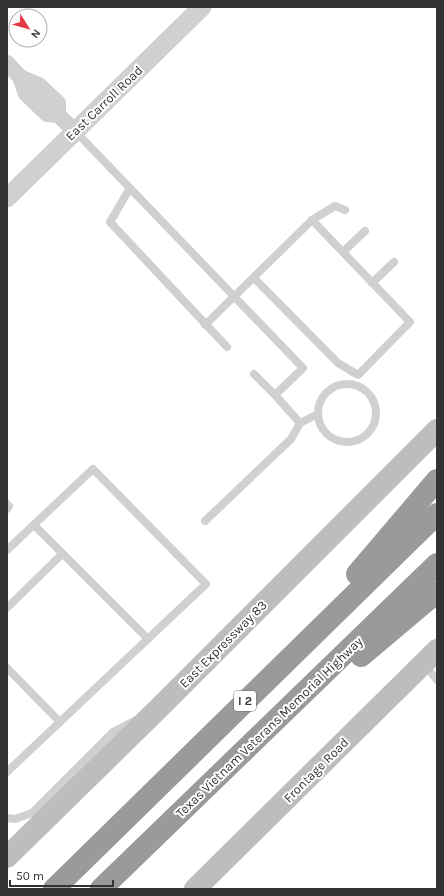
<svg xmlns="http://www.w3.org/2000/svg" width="444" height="896" font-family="Karla,sans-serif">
	<rect width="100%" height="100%" fill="#fff"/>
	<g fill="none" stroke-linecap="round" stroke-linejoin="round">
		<g stroke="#d0d0d0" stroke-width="8">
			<polyline points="75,131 303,368 275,395 254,374"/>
			<polyline points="130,188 110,222 227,347"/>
			<polyline points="343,252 365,231"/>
			<polyline points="254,278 338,363 358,375 410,322 312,220"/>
			<polyline points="372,283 394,262"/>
			<polyline points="205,325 312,220 335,206 345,210"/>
			<circle cx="347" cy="413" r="29"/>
			<polyline points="275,395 300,423"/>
			<polyline points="7,504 9,506 7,509"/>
			<polyline points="205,521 291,439 300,423 318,414"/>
			<polyline points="34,525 148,639"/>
			<polyline points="7,550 93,469 206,584 7,772"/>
			<polyline points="7,608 62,554"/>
			<polyline points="424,664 437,680"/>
			<polyline points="7,668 60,722"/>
			<polyline points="7,818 15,819 32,813 113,732 134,721"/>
		</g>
		<g stroke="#d0d0d0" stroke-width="16">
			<polyline points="7,63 20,77 26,94 47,114 58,115 75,131"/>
			<polyline points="20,77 39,85 58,103 58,115"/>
		</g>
		<polyline stroke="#d0d0d0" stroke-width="19" points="7,198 202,7"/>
		<g stroke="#bdbdbd" stroke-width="22">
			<polyline points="7,857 161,706 437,430"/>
			<polyline points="195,889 437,650"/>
		</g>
		<g stroke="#9a9a9a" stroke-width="22">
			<polyline points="357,574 437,480"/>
			<polyline points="361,656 437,592"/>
			<polyline points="54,889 437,514"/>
			<polyline points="101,889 437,564"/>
		</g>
	</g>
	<g text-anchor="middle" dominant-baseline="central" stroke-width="4" stroke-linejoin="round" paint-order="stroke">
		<rect fill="#fff" stroke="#707070" stroke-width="1" x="234" y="691" width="22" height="20" rx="3"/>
		<g font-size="12" font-weight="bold" fill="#333">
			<text x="245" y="701">I 2</text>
		</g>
		<g font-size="13" fill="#333" stroke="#fff">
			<text transform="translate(104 103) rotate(-44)">East Carroll Road</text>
			<text transform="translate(223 644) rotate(-45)">East Expressway 83</text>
			<text transform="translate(269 727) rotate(-44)">Texas Vietnam Veterans Memorial Highway</text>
			<text transform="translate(316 770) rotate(-45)">Frontage Road</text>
		</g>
	</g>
	<rect width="444" height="896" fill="none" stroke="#333333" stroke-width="16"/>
	<g transform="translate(28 28) rotate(127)"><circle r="19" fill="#ffffff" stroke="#adadad"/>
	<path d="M0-3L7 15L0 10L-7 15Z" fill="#e63946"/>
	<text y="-6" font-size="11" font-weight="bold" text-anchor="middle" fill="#333333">N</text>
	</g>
	<path d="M10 880v6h103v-6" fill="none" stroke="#333333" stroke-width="2"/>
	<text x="16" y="880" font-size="12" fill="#333333" stroke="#ffffff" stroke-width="3" paint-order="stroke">50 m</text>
</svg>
